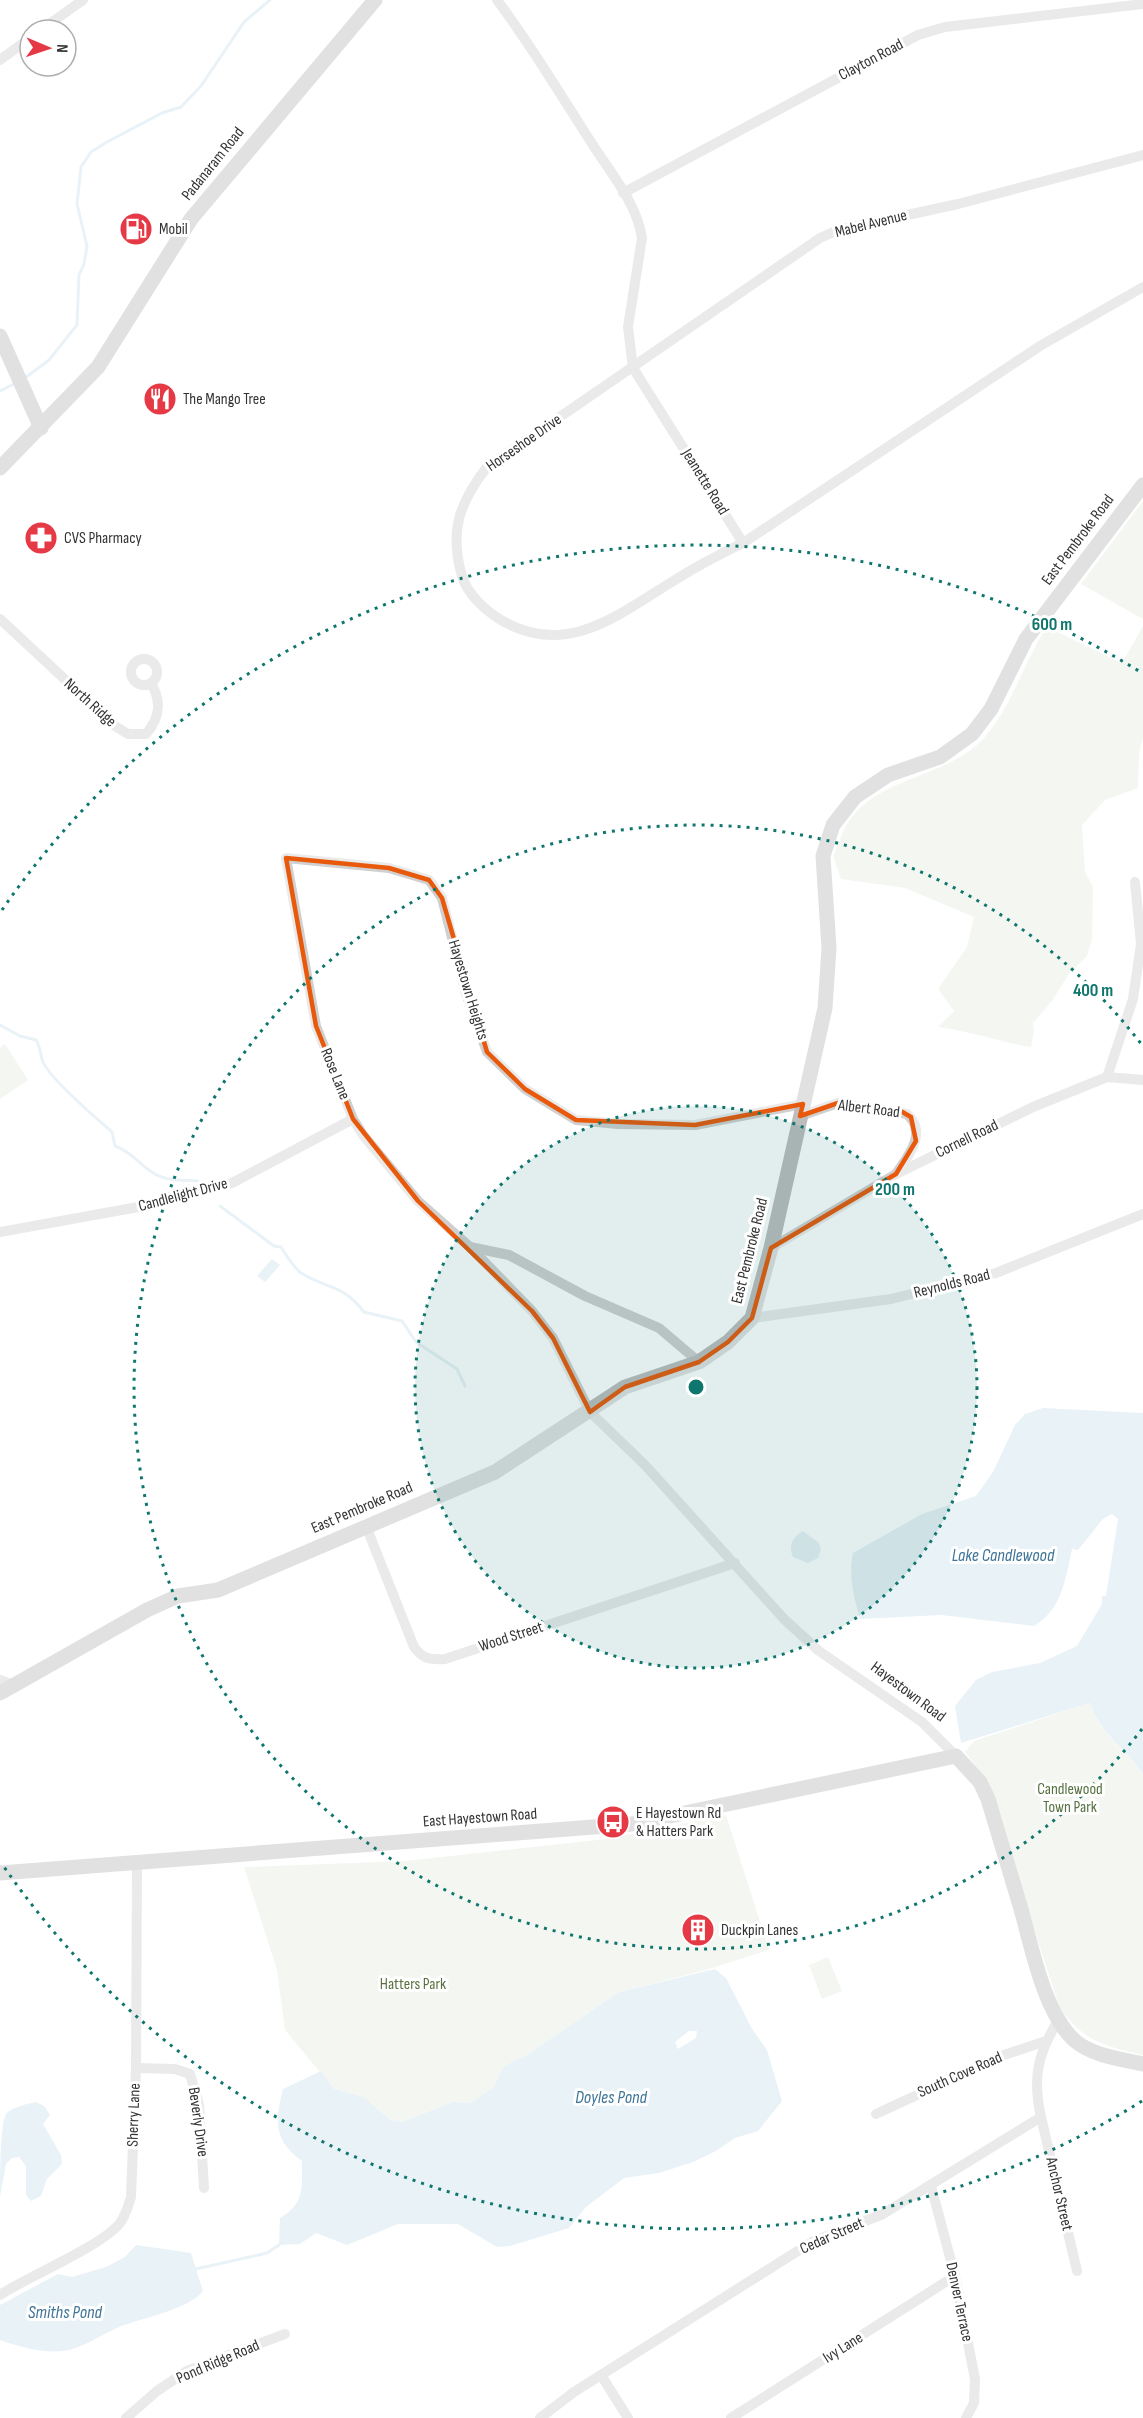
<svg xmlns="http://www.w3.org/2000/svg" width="1143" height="2418" font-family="'Sofia Sans Condensed',sans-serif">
	<rect width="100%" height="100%" fill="#fff"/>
	<g fill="#e6ecdf">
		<polygon points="1143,501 1143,619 1081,584"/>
		<path d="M1143,626V737L1139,753L1138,788L1105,800L1082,825L1085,872L1093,887L1092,939L1087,956L1069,974L1052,1001L1033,1023L1034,1030L1031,1047C999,1042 970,1031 938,1027L954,1011L938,989L967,947L974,917L905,888L841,879C839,873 835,864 834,857C834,852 838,845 840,840C862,775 943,783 984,738C1012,707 1024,661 1047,627L1122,663Z"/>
		<polygon points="5,1044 28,1080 0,1099 0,1048"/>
		<path d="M1090,1703C1100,1734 1125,1749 1143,1774V2055C1105,2046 1084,2042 1060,2008L983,1776L965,1752L974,1741Z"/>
		<polygon points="726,1815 769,1950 706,1970 619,1992 527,2055 504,2066 493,2088 470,2103 453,2102 402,2122 390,2120 364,2097 334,2089 285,2030 277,1970 244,1867 405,1861 606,1839"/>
		<polygon points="828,1957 842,1991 822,1999 809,1965"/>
	</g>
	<g fill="#cfe2ee" fill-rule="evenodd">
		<polygon points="272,1259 280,1265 265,1282 257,1276"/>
		<path d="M1043,1408L1143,1413V1774C1124,1747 1101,1735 1090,1703L961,1743L955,1706L976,1680L992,1672L1040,1663L1077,1646L1102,1604V1596H1106L1118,1519L1112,1514L1103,1519L1078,1550L1072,1549C1066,1577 1062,1610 1034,1626L941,1615L860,1619C854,1597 848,1576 853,1553L922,1514L976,1496L993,1472L1015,1425L1025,1414Z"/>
		<path d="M803,1531L819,1543L821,1550L818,1558L808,1563L793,1557C788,1546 792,1537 803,1531Z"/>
		<path d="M715,1969L726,1978L752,2029L767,2050L782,2101L758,2131L735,2138L716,2151L693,2162L659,2173L624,2178L586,2207L569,2228L510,2246L497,2247L458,2224H398L347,2245L316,2233L300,2244L279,2245L280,2218C305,2203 302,2188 302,2161C273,2140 275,2121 283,2089L321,2071L334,2089L364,2097L390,2120L402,2122L453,2102L470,2103L493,2088L504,2066L527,2055L619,1992ZM689,2031H697L696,2038L678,2049L675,2042Z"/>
		<path d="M36,2102L44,2106L50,2115L43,2124L61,2155L62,2164L47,2179L41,2196L31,2201L26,2195V2166L19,2157L12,2158L6,2164L0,2197C0,2181 0,2124 6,2114C12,2107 27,2104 36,2102Z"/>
		<path d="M136,2245L191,2253L203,2291C188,2310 141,2318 119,2327C100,2335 84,2348 63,2351C43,2353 19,2347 0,2340V2305L58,2274L72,2277L106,2267L125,2257Z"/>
	</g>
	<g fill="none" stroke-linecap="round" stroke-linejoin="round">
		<g stroke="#cfe2ee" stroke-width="3">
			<polyline points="25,378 49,360 77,325 79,275 84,264 87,246 77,204 81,167 91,152 107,142 162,113 181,107 201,86 244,22 270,0"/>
			<polyline points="0,391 16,383"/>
			<path d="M0,1025L20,1036L36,1040C41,1048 40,1055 43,1062C51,1080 96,1118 112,1132L115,1146C134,1153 140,1166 155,1174C167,1181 184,1180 198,1181"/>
			<path d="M220,1206L274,1246L281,1247C286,1255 293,1267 301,1273C327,1289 343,1284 364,1312L402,1321L416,1342L457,1369L465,1386"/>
			<polyline points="196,2269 267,2253 279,2245"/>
		</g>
		<g stroke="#d0d0d0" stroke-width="10">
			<path d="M497,0C531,45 560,94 591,142C609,171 637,203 642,238L628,327L633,368L743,543"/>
			<polyline points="41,30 83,0"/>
			<polyline points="0,60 30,38"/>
			<path d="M1143,155L958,204L838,230L820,238L487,467C459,503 449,532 462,576C467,594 486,611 501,620C567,659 619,614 675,580C697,566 720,554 743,543L1040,346L1143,287"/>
			<polyline points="623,193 918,35 945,27 1143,4"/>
			<path d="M0,619L115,726L128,734H146C160,718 162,702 151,683"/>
			<circle cx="144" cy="672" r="13"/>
			<polyline points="1107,1077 1133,999 1141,944 1135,882"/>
			<polyline points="803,1104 695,1125 618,1124 576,1120 525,1089 487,1052 466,993 442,898 429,880 389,868 286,858 316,1026 353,1119 363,1135 418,1201 470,1247 532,1311 553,1338 590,1412 645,1465 784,1619 819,1651 922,1722 956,1756"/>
			<path d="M800,1116L838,1103L907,1114C928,1133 908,1156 896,1174"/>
			<polyline points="0,1232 149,1205 232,1183 353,1119"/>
			<polyline points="470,1247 509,1255 585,1296 659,1328 699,1362"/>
			<polyline points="771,1248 896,1174 1033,1107 1107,1077 1143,1080"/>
			<polyline points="752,1318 891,1299 996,1273 1143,1214"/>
			<path d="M366,1526L414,1647C423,1659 430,1660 445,1659L735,1563"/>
			<polyline points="0,1680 13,1685"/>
			<polyline points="136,2068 175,2069 190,2074 199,2105 204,2188"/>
			<polyline points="876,2114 1001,2056 1046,2041"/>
			<polyline points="1041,2117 1077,2271"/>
			<polyline points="931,2186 955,2276 975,2379 974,2403 966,2418"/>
			<path d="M0,2295C29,2276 102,2246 120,2223C126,2215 128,2206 131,2197L136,2068L137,1864"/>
			<polyline points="601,2375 628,2418"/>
			<polyline points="126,2418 157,2391 187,2371 285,2334"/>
			<path d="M540,2418L574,2392L812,2242L883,2214L1041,2117C1032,2077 1038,2053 1059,2019"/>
			<polyline points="731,2418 955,2276"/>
		</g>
		<g stroke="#bdbdbd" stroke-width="15">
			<polyline points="0,336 41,428"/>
			<polyline points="0,468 98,367 191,219 375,0"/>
			<polyline points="0,1693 147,1610 178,1596 218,1590 495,1472 625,1387 699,1362 728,1342 752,1318 771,1248 825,1008 829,948 823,856 833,825 855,797 888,775 940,757 972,734 991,709 1026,639 1143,485"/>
			<path d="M0,1873L632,1824L956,1756L980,1782L988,1799C999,1836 1010,1873 1021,1909C1032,1948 1044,2012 1074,2040C1092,2056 1121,2059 1143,2064"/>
		</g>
	</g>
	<path d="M0 0H1143V2418H0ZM286,858L389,868L429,880L442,898L487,1052L525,1089L576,1120L695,1125L803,1104L800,1116L838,1103L899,1110L911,1117L916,1141L896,1174L771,1248L752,1318L728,1342L699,1362L625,1387L590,1412L553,1338L532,1311L418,1201L353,1119L316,1026Z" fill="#fff" fill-opacity=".55" fill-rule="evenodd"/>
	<path fill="none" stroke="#e8590c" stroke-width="4.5" stroke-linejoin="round" d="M286,858L389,868L429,880L442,898L487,1052L525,1089L576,1120L695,1125L803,1104L800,1116L838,1103L899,1110L911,1117L916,1141L896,1174L771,1248L752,1318L728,1342L699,1362L625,1387L590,1412L553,1338L532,1311L418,1201L353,1119L316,1026Z"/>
	<circle cx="696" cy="1387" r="281" fill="#0f766e" fill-opacity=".12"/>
	<g fill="none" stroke="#0f766e" stroke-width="3" stroke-dasharray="3 6">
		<circle cx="696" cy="1387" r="281"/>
		<path d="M1142 1729A562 562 0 1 1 1142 1045"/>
		<path d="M1142 2101A842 842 0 0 1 2 1864M2 910A842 842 0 0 1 1142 673"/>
	</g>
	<defs>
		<symbol id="fuel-disc" viewBox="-11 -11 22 22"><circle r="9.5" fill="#e63946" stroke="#fff"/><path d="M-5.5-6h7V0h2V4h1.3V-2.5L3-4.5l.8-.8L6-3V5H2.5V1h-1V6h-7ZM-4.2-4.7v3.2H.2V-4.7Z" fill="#fff"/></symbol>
		<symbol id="restaurant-disc" viewBox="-11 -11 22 22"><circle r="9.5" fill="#e63946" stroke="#fff"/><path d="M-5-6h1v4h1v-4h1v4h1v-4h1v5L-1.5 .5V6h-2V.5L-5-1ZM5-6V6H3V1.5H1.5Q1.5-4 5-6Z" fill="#fff"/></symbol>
		<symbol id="pharmacy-disc" viewBox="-11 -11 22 22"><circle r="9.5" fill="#e63946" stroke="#fff"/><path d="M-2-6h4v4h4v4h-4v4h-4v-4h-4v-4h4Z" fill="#fff"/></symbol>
		<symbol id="bus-disc" viewBox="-11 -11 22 22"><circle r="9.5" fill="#e63946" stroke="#fff"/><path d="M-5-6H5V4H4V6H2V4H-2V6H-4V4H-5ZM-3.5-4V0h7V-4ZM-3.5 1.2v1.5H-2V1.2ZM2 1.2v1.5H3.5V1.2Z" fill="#fff"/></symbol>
		<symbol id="building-disc" viewBox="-11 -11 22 22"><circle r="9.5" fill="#e63946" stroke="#fff"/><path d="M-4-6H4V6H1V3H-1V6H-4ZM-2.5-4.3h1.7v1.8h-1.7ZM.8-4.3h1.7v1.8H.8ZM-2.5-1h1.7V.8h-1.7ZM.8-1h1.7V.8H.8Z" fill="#fff"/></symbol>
	</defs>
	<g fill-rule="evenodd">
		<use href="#fuel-disc" x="117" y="210" width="38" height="38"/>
		<use href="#restaurant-disc" x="141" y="380" width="38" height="38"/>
		<use href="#pharmacy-disc" x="22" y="519" width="38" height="38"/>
		<use href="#bus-disc" x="594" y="1803" width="38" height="38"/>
		<use href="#building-disc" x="679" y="1911" width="38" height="38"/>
	</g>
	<g text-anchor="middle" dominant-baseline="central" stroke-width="6" stroke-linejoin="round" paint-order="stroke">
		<g font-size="16" fill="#333" stroke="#fff">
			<text transform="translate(871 60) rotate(-28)">Clayton Road</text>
			<text transform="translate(213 164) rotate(-51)">Padanaram Road</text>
			<text transform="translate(871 224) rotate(-14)">Mabel Avenue</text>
			<text transform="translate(524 443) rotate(-35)">Horseshoe Drive</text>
			<text transform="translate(705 482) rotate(58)">Jeanette Road</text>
			<text transform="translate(1078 540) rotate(-53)">East Pembroke Road</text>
			<text transform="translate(90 703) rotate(42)">North Ridge</text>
			<text transform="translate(468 990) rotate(73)">Hayestown Heights</text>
			<text transform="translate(335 1074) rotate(68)">Rose Lane</text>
			<text transform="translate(869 1109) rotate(7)">Albert Road</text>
			<text transform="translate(967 1139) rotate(-26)">Cornell Road</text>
			<text transform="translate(183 1195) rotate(-15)">Candlelight Drive</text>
			<text transform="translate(750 1251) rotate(-76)">East Pembroke Road</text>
			<text transform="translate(952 1284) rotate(-14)">Reynolds Road</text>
			<text transform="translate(362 1508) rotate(-23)">East Pembroke Road</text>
			<text transform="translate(511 1637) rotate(-18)">Wood Street</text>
			<text transform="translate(908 1692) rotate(37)">Hayestown Road</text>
			<text transform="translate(480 1818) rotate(-4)">East Hayestown Road</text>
			<text transform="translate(960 2075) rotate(-24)">South Cove Road</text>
			<text transform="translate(134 2115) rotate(-88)">Sherry Lane</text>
			<text transform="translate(198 2122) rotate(82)">Beverly Drive</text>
			<text transform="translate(1059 2194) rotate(77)">Anchor Street</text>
			<text transform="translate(832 2236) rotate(-24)">Cedar Street</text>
			<text transform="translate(959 2302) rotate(78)">Denver Terrace</text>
			<text transform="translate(843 2348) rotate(-32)">Ivy Lane</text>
			<text transform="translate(218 2362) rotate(-23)">Pond Ridge Road</text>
		</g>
		<g font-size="16" fill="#333" stroke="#fff" text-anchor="start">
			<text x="159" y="229">Mobil</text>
			<text x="183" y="399">The Mango Tree</text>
			<text x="64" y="538">CVS Pharmacy</text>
			<text x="636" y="1813">E Hayestown Rd<tspan x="636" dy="18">&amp; Hatters Park</tspan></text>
			<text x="721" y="1930">Duckpin Lanes</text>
		</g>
		<g font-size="16" fill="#56703f" stroke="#fff">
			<text x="1070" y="1789">Candlewood<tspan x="1070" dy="18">Town Park</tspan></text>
			<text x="413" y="1984">Hatters Park</text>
		</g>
		<g font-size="18" font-style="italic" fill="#3f7597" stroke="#fff">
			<text x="1003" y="1555">Lake Candlewood</text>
			<text x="611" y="2097">Doyles Pond</text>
			<text x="65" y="2312">Smiths Pond</text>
		</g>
	</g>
	<circle cx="696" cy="1387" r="9" fill="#0f766e" stroke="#fff" stroke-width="3"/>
	<g font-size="18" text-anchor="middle" font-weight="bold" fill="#0f766e" stroke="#fff" stroke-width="6" stroke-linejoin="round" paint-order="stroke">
		<text x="1052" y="630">600 m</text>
		<text x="1093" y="996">400 m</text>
		<text x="895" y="1195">200 m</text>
	</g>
	<g transform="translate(48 48) rotate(92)"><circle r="28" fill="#ffffff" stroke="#adadad" stroke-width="1.5"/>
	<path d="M0-4.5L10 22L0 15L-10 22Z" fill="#e63946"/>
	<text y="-9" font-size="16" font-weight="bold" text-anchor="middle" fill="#333333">N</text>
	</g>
</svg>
